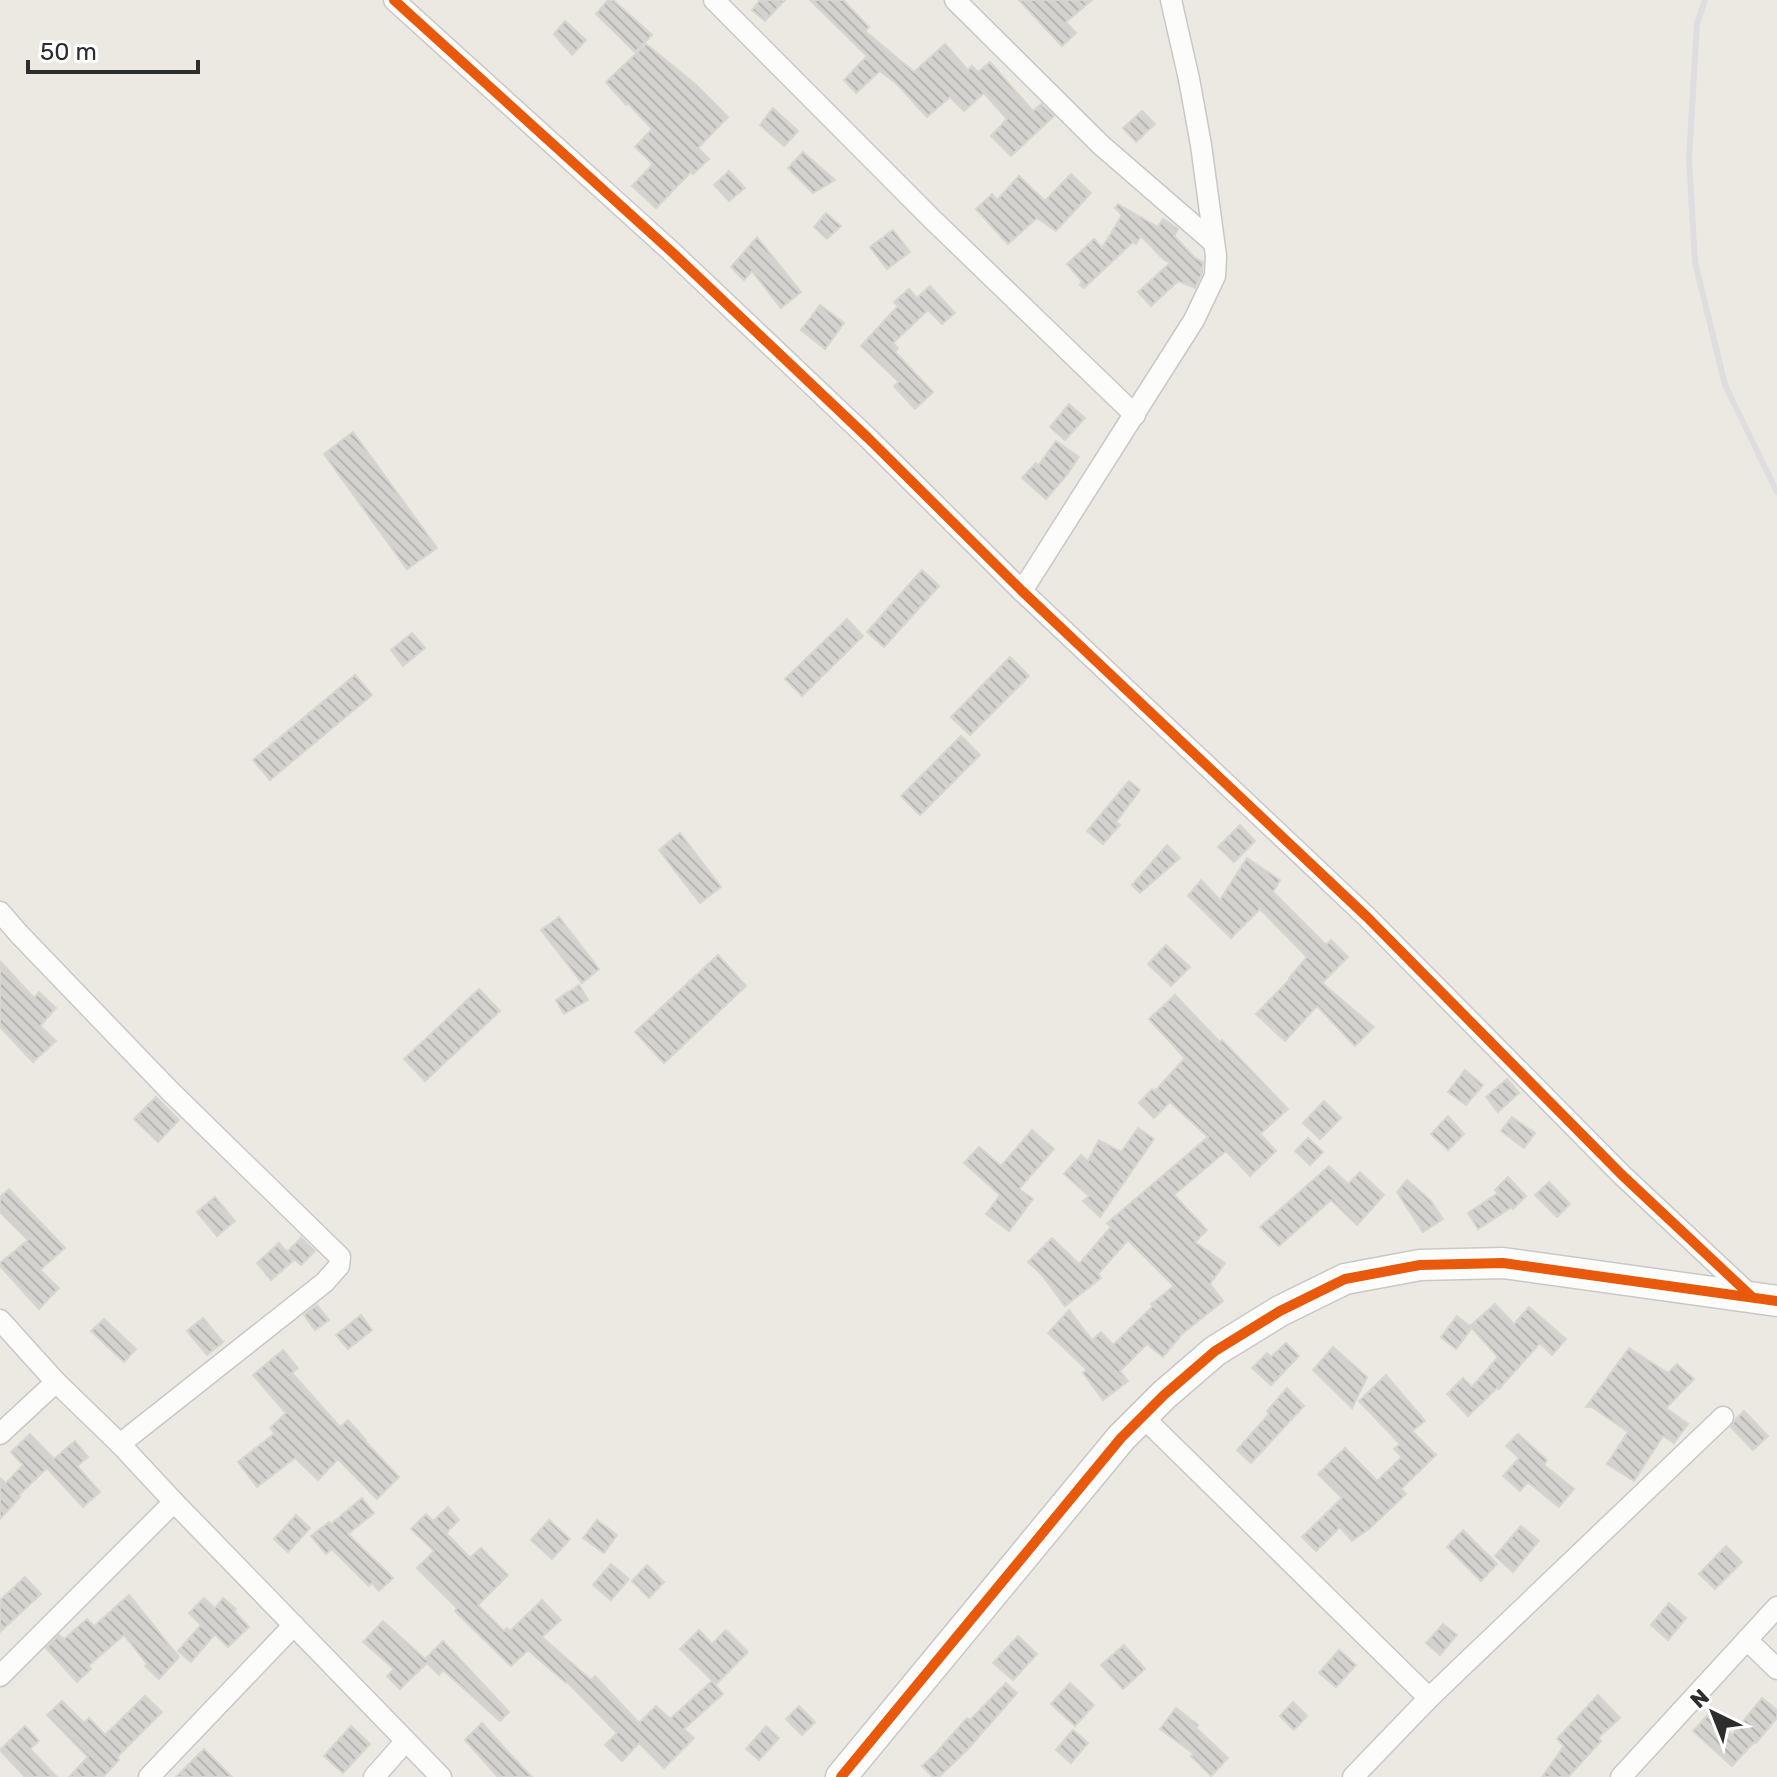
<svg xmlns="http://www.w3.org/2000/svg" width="1777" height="1777" font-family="Rubik,sans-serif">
	<defs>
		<pattern id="building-back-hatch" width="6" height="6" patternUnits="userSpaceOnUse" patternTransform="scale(2)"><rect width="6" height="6" fill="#d4d2ce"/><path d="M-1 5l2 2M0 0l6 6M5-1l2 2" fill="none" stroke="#b6b5b1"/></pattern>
	</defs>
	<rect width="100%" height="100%" fill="#ece9e3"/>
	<g fill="url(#building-back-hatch)" stroke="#d7d5cf" stroke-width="2">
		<polygon points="608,0 613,0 652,35 635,52 596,14"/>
		<polygon points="760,0 785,0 765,21 752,10"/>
		<polygon points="810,0 843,0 869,27 865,31 914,72 945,44 968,70 972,66 978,72 990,62 1033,111 1041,104 1054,116 1011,156 991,136 1007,119 984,93 964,111 950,97 927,117 898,85 880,71 856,93 844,80 867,56"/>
		<polygon points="1019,0 1092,0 1066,22 1076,33 1062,46"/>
		<polygon points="565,21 586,40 572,55 554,34"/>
		<polygon points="646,44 694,83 728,117 698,148 709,159 693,174 691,172 656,208 632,186 653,164 635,147 652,129 628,103 626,105 606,82"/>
		<polygon points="773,108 798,131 784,146 760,125"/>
		<polygon points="1142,111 1155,124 1136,142 1123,128"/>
		<polygon points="803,152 835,180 813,193 788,168"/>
		<polygon points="729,171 745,188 729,201 714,185"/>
		<polygon points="1071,174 1091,193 1056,231 1037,218 1008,244 976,209 992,194 997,200 1019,176 1045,201"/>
		<polygon points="1118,204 1158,227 1163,219 1178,229 1174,236 1195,258 1203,262 1202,273 1195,288 1178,281 1151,306 1138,292 1170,263 1163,259 1141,236 1136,244 1133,242 1084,288 1080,285 1082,281 1067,264 1094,239 1102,248 1122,215 1115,208"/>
		<polygon points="826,213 841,226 827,239 814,227"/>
		<polygon points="893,230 910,252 887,269 870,247"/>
		<polygon points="757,237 801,292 781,308 752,271 744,280 731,267"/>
		<polygon points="930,286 955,313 942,324 928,310 893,343 898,348 895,352 933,392 915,409 894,386 899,382 861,346 898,306 894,302 909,289 917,298"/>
		<polygon points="820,305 844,323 825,349 801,330"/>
		<polygon points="1069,404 1085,418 1065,440 1050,427"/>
		<polygon points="353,432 437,548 407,569 324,454"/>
		<polygon points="1056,441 1079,457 1066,476 1046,499 1022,478 1036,463 1038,466"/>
		<polygon points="922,570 939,586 884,647 867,632"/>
		<polygon points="847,619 863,636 802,696 785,679"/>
		<polygon points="412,633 425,648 403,666 391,650"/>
		<polygon points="1010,657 1029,676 970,735 951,717"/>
		<polygon points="355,675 372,695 270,780 253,760"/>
		<polygon points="961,736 980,755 920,815 901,796"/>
		<polygon points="1129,781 1140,790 1116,822 1120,825 1103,844 1087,831"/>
		<polygon points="1240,825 1255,841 1234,862 1218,847"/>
		<polygon points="680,833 721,887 700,903 659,850"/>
		<polygon points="1167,845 1180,858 1140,893 1132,885"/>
		<polygon points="1247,858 1280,880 1273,892 1326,945 1331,940 1348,957 1322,983 1374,1027 1355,1046 1317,1006 1285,1041 1256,1014 1290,979 1289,978 1307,957 1260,909 1231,938 1188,896 1201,880 1220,900"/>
		<polygon points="559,917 599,969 582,983 541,930"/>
		<polygon points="1166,945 1190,967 1171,986 1148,964"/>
		<polygon points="718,955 746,986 664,1063 635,1032"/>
		<polygon points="0,961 34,998 39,992 56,1008 40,1026 56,1041 33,1062 0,1027"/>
		<polygon points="579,985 588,1000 564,1014 556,1000"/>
		<polygon points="479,989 500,1011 425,1081 404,1059"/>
		<polygon points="1175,995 1220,1042 1222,1040 1288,1109 1260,1134 1276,1151 1250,1176 1226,1151 1174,1195 1207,1230 1195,1242 1225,1263 1210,1284 1223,1301 1182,1334 1163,1357 1147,1344 1120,1371 1128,1381 1103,1400 1083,1373 1087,1370 1048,1333 1069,1310 1092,1340 1101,1332 1113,1345 1153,1306 1151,1304 1174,1286 1128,1240 1098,1274 1101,1278 1065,1306 1042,1275 1028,1262 1052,1238 1079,1264 1111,1227 1107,1223 1208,1137 1170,1102 1154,1118 1139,1103 1152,1089 1155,1091 1185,1058 1149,1019"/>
		<polygon points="1465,1070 1483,1085 1466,1105 1448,1092"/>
		<polygon points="1507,1079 1519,1093 1498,1112 1486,1097"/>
		<polygon points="156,1097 179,1120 158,1142 134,1119"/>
		<polygon points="1324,1101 1341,1118 1320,1139 1303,1123"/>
		<polygon points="1448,1116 1464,1134 1448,1150 1431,1134"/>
		<polygon points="1512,1117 1535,1133 1524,1148 1501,1131"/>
		<polygon points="1138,1128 1154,1139 1100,1217 1083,1201 1089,1196 1064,1174 1081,1155 1088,1161 1099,1140 1121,1152"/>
		<polygon points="1032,1130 1054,1149 1019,1189 1033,1199 1009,1231 986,1214 1000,1195 964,1163 979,1147 1001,1166"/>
		<polygon points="1308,1138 1323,1152 1310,1165 1295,1151"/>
		<polygon points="1329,1166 1348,1184 1360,1172 1384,1195 1357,1225 1331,1200 1279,1246 1260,1227"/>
		<polygon points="1508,1177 1526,1196 1513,1209 1512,1207 1478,1229 1468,1213 1498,1193 1495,1190"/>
		<polygon points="1407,1180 1430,1200 1443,1219 1423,1232 1397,1192"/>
		<polygon points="1549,1182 1570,1204 1557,1217 1535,1195"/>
		<polygon points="9,1189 65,1248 40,1270 59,1288 39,1309 0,1266 0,1263 28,1240 0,1212 0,1197"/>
		<polygon points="215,1197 235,1221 217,1236 197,1212"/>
		<polygon points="301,1238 315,1251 301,1265 287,1252"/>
		<polygon points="279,1243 294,1260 271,1280 257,1263"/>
		<polygon points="1495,1304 1514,1324 1529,1307 1566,1339 1552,1355 1540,1343 1499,1389 1497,1388 1468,1416 1447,1394 1463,1378 1472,1387 1498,1357 1470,1326"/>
		<polygon points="317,1305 329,1320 315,1330 304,1315"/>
		<polygon points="361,1315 372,1330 348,1349 336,1335"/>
		<polygon points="1457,1316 1472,1328 1456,1349 1441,1337"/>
		<polygon points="203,1318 223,1342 207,1355 187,1331"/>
		<polygon points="104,1319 136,1349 124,1362 91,1331"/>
		<polygon points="1286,1343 1299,1356 1271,1385 1252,1368 1267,1353 1271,1357"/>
		<polygon points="1333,1347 1367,1377 1352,1408 1313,1370"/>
		<polygon points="1629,1348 1668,1373 1677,1364 1694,1379 1666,1408 1688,1424 1674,1443 1663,1436 1634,1481 1607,1464 1628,1432 1592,1407 1586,1407"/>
		<polygon points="283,1350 298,1368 292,1373 340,1427 348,1420 366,1440 365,1441 399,1477 377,1499 338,1459 318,1480 295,1458 257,1487 238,1462 275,1433 270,1428 286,1413 253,1375"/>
		<polygon points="1386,1375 1425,1421 1412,1431 1436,1455 1401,1489 1406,1494 1370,1528 1352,1541 1340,1527 1316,1551 1302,1537 1342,1498 1318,1474 1345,1448 1377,1481 1402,1457 1394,1449 1400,1444 1359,1401"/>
		<polygon points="1287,1388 1304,1406 1251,1463 1237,1450 1269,1414 1267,1411"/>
		<polygon points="1744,1411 1768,1436 1753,1450 1731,1427 1736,1419"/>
		<polygon points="30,1434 54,1459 75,1441 88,1457 77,1466 100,1492 83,1507 47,1468 19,1495 20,1497 0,1519 0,1478 6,1483 23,1465 11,1452"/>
		<polygon points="1518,1434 1547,1460 1544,1465 1574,1489 1559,1507 1528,1482 1520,1491 1503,1476 1519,1458 1506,1446"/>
		<polygon points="362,1498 374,1513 348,1534 393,1578 379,1591 372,1583 369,1586 332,1549 326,1554 311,1536 329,1522 331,1524"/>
		<polygon points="448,1507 459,1520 446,1533 470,1558 481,1548 508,1575 478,1605 504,1631 507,1628 510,1631 542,1600 561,1620 542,1637 591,1680 595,1676 639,1723 656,1706 670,1719 712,1681 723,1694 684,1729 694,1738 664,1768 639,1743 622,1761 605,1745 617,1733 567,1682 566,1683 528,1650 511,1666 455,1611 457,1608 417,1568 434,1551 411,1529 426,1514 433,1521"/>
		<polygon points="296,1515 310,1528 288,1552 274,1539"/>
		<polygon points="549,1520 570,1539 552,1559 531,1540"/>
		<polygon points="597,1520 617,1535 604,1553 583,1538"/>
		<polygon points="1521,1526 1539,1541 1513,1572 1495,1556"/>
		<polygon points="1463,1530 1497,1564 1481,1581 1447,1547"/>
		<polygon points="1726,1546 1742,1562 1715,1589 1699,1574"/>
		<polygon points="611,1564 629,1579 611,1600 593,1585"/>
		<polygon points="647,1565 664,1582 649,1598 632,1581"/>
		<polygon points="25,1577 41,1594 0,1632 0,1600"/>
		<polygon points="129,1595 179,1657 159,1679 145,1666 147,1664 124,1635 88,1666 91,1669 77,1682 46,1648 59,1635 64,1639 87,1619 94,1626"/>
		<polygon points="204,1598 215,1608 223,1598 236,1609 234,1611 249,1627 228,1647 215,1634 191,1662 178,1651 201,1625 189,1613"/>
		<polygon points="1669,1603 1686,1618 1668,1640 1651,1625"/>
		<polygon points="383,1621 425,1659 443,1641 509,1712 500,1721 443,1670 439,1675 427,1663 400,1689 387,1676 394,1669 363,1642"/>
		<polygon points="1443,1624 1457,1635 1440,1655 1426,1643"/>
		<polygon points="699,1630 712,1644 726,1630 748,1652 716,1684 680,1649"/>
		<polygon points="1018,1636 1037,1654 1013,1680 993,1663"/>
		<polygon points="1124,1645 1145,1669 1123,1689 1101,1665"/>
		<polygon points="1339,1650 1356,1665 1336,1687 1319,1673"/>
		<polygon points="1006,1683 1017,1693 967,1750 939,1777 933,1777 922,1766 935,1754 967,1718 970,1720"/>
		<polygon points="1070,1683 1094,1705 1075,1726 1051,1704"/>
		<polygon points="1598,1695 1620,1718 1598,1738 1601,1741 1568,1777 1542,1777 1564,1746 1557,1739"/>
		<polygon points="145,1696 162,1712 117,1757 119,1760 103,1777 69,1777 88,1757 47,1715 62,1701 84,1723 89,1718 105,1735"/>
		<polygon points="1762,1698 1777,1710 1777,1718 1756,1743 1754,1742 1732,1766 1693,1731 1709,1714 1732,1735"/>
		<polygon points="1293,1702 1307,1716 1294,1730 1280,1716"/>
		<polygon points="799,1706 815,1722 802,1735 786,1719"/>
		<polygon points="1176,1708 1198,1725 1196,1728 1228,1758 1211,1776 1191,1756 1194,1754 1160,1729"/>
		<polygon points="482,1723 508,1752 532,1777 498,1777 465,1740"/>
		<polygon points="25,1726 39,1741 30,1749 57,1777 25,1777 0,1750"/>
		<polygon points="351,1726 370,1744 343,1773 324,1756"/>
		<polygon points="766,1726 779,1738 759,1760 746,1749"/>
		<polygon points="1073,1730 1088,1743 1071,1763 1056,1750"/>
		<polygon points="204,1749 232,1777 176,1777"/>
	</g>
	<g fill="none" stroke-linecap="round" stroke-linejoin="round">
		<defs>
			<g id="street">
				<polyline points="394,0 674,254 868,438 1022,591 1367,917 1622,1175 1752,1297"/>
				<polyline points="714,0 933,220 1135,415"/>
				<polyline points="955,0 1101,145 1213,242"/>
				<polyline points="1022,591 1194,320 1215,276 1216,256 1201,145 1189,79 1171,0"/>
				<polyline points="0,912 19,934 170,1091 340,1257 339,1266 325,1282 120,1444"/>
				<polyline points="0,1320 56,1382 120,1444 174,1502 441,1777"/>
				<polyline points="1142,1416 1429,1698"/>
				<polyline points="0,1434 56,1382"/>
				<polyline points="1747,1640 1777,1669"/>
				<polyline points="0,1676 174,1502"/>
				<polyline points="149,1777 294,1625"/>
				<polyline points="374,1777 405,1742"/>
				<polyline points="1353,1777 1429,1698 1723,1417"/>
				<polyline points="1621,1777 1777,1607"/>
			</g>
			<polyline id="secondary" points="841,1777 1121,1438 1164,1395 1215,1351 1280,1311 1345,1279 1420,1265 1503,1263 1777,1301"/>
		</defs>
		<use href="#street" stroke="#c9c8c8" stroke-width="23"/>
		<use href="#secondary" stroke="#c9c8c8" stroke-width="33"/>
		<use href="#street" stroke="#fcfcfb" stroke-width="20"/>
		<use href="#secondary" stroke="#fcfcfb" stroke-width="30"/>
		<polyline stroke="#dedee0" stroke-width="6" points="1705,0 1697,24 1689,158 1695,262 1725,385 1777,492"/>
		<defs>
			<g id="cycleway">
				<polyline points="394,0 674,254 868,438 1022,591 1367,917 1622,1175 1752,1297"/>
				<polyline points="841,1777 1121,1438 1164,1395 1215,1351 1280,1311 1345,1279 1420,1265 1503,1263 1777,1301"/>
			</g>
		</defs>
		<use href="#cycleway" stroke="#fff" stroke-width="15"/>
		<use href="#cycleway" stroke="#e8590c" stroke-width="10"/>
	</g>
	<g transform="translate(1713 1713) rotate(317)" stroke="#ffffff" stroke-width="6" paint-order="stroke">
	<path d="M0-6L14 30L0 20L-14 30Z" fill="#2d2d2d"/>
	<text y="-12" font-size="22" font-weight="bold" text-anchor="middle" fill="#2d2d2d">N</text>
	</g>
	<path d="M28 60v12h170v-12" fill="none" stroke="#2d2d2d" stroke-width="4"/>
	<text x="40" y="60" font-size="24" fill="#2d2d2d" stroke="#ffffff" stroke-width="6" paint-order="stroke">50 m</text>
</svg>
